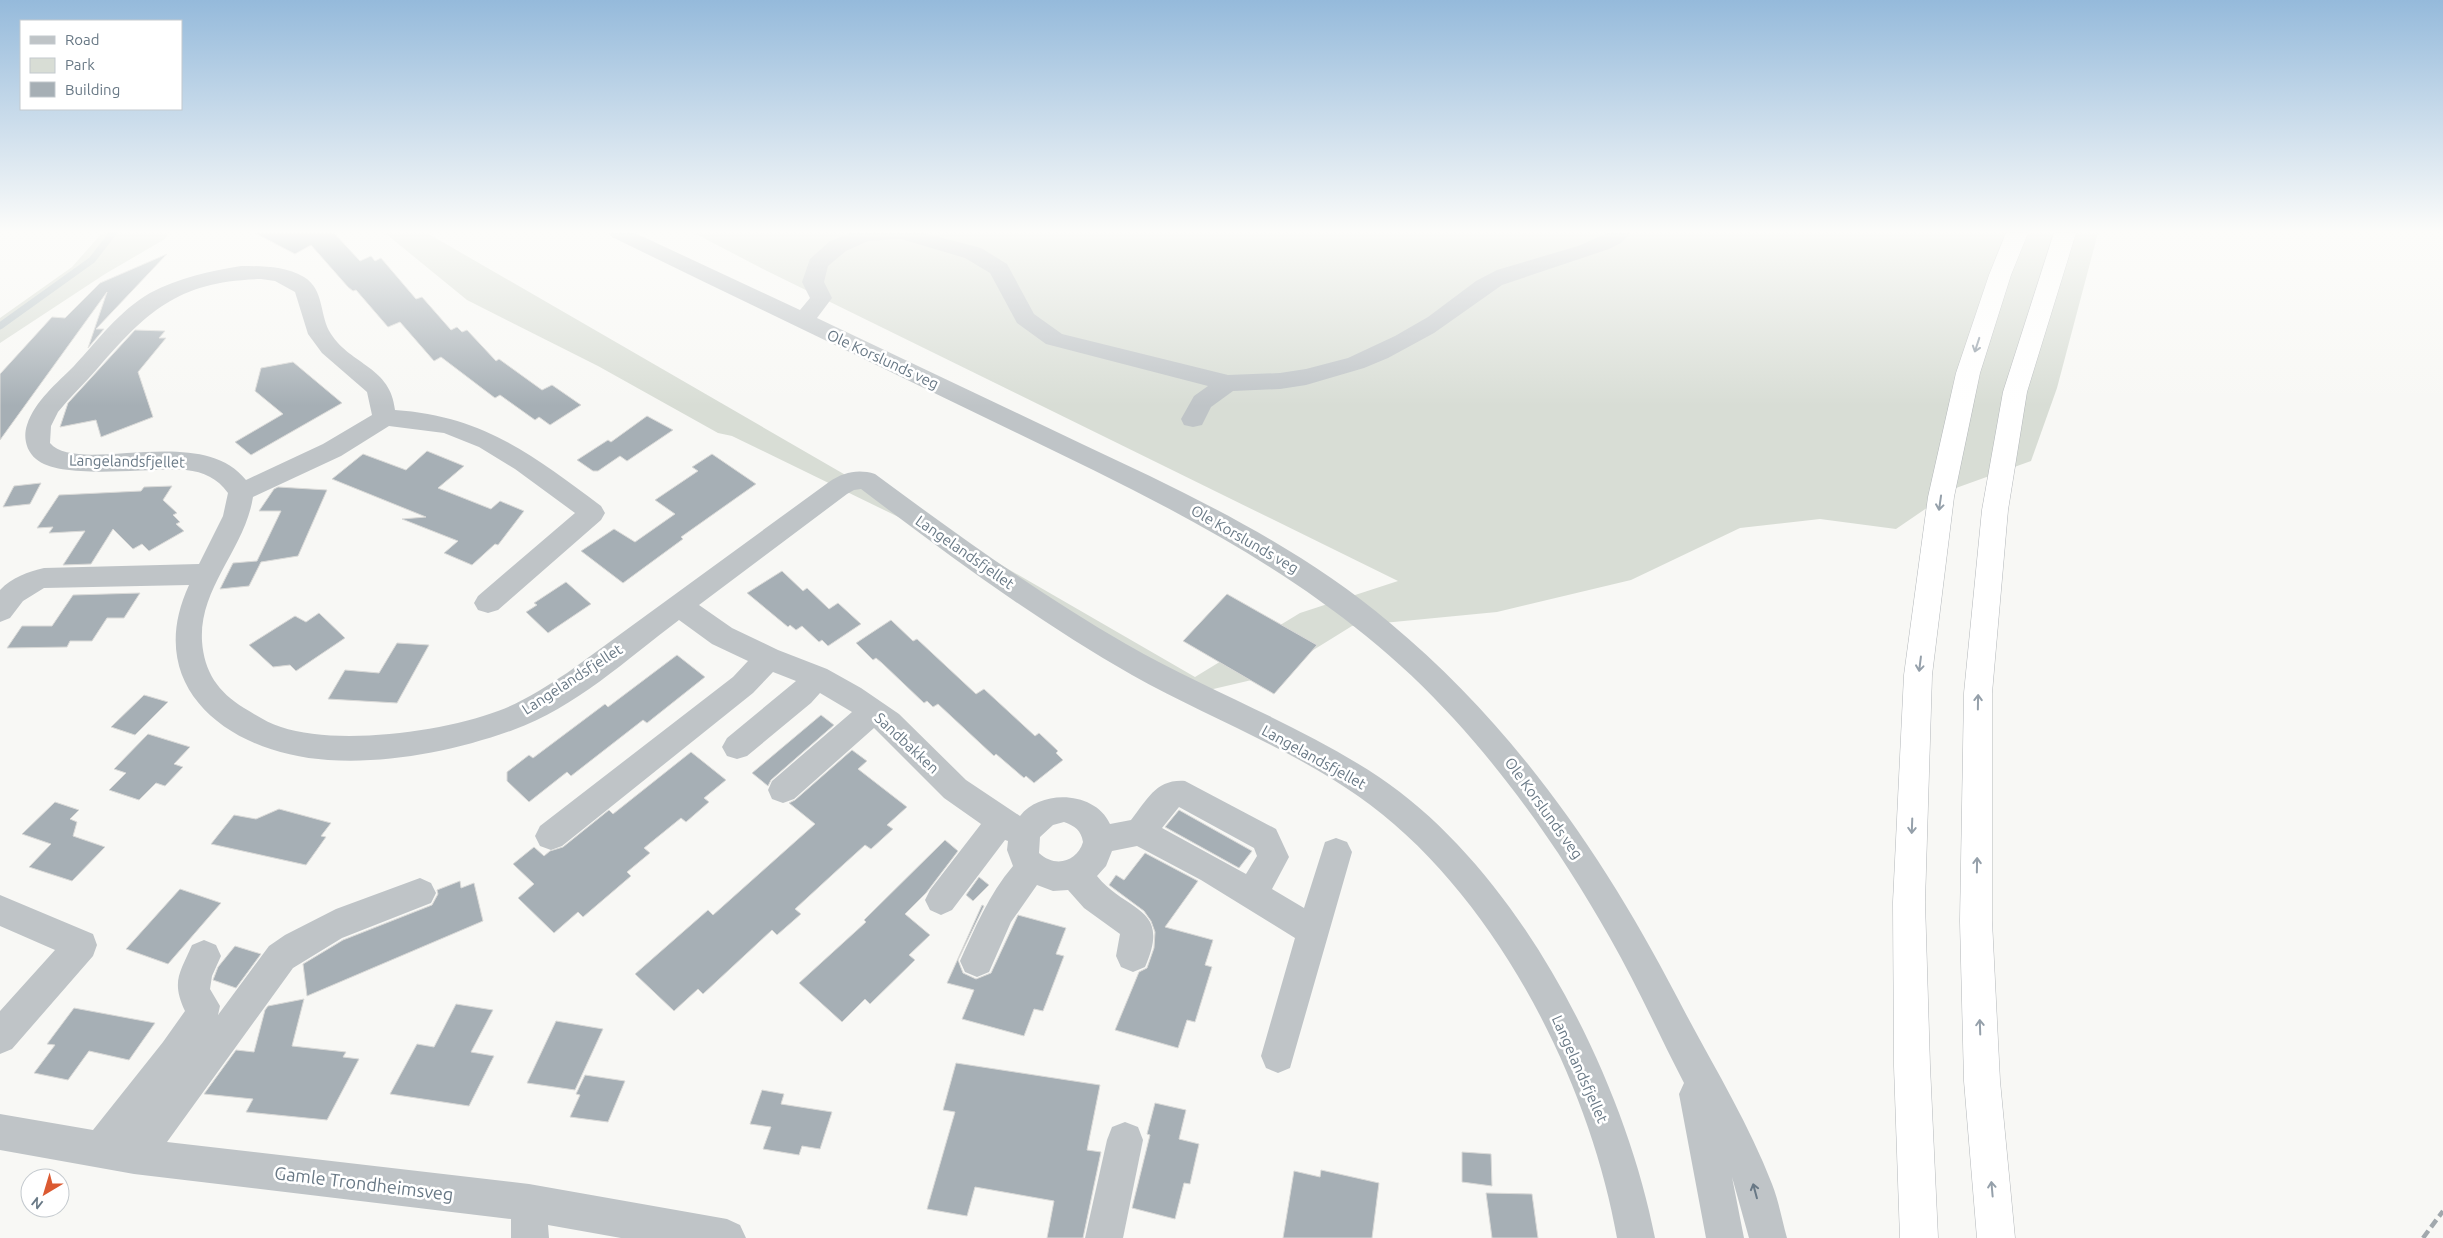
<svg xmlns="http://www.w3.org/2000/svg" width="2443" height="1238" font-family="Ubuntu,sans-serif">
	<rect width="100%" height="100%" fill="#f8f8f5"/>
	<g fill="#d8ddd5">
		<polygon points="102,233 169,233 165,239 105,274 0,343 0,318 72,267"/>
		<polygon points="385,233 427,233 1195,677 1300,613 1398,581 765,270 694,233 2098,233 2057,388 2031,461 1956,488 1896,529 1820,519 1740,528 1631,580 1497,612 1352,626 1273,675 1192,694 956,545 732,436 718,433 598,366 467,300"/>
	</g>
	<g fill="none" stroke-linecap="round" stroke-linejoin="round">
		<polyline stroke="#b9c4c8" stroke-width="7" points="0,326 92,260 113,233"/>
	</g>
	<g fill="#a6afb5" stroke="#dadad8">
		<polygon points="255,233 334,233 360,261 371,256 375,261 381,258 416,299 422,297 451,330 457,327 462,332 467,330 496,361 499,359 542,390 552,385 581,405 550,425 539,417 535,420 500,395 495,398 441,357 434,361 400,322 388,327 356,290 353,291 348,287 311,245 295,254"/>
		<polygon points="167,254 96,329 104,329 88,348 107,292 0,440 0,374 52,317 65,318 100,283"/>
		<polygon points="135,330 165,331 159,338 166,338 138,372 153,417 101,437 96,420 60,427 68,403"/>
		<polygon points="293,362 342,403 251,455 235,442 283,414 255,391 261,368"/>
		<polygon points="647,416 673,430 627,461 620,456 598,471 593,471 577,460 608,440 611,442"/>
		<polygon points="427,451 464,466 438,488 491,509 500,501 524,511 498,545 495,544 472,565 444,553 458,541 402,519 426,517 332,479 363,454 406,470"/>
		<polygon points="712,454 756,484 681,537 683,539 623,583 581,551 614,529 635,542 675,514 655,500 698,471 692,467"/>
		<polygon points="41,483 30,504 3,507 14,486"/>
		<polygon points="172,486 163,500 177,513 173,515 180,522 176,524 184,531 149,551 142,544 133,549 113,529 91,564 63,565 85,531 49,533 53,527 37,528 59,495 141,491 144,487"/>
		<polygon points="278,487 327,490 298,556 261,562 249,586 220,589 233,563 257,561 281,511 259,511 274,489"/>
		<polygon points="782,571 803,591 807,588 829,609 838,603 861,624 828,646 822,640 819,642 802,626 796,630 790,625 788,627 747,593"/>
		<polygon points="566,582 591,604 548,633 526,612 537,605 534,603"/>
		<polygon points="140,593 124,618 107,618 92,641 70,641 67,647 7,648 22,626 52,626 73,595"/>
		<polygon points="1227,594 1317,645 1274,694 1183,641"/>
		<polygon points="319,613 345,638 296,671 290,665 273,667 249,645 295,616 306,622"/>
		<polygon points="891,620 913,641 917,639 976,694 984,689 1035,736 1039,733 1058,751 1056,753 1063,760 1034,783 1026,776 1024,778 996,754 994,756 938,704 933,707 927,701 924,703 882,663 876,658 873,660 856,643"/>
		<polygon points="397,643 429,645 397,703 328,699 345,670 379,673"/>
		<polygon points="677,655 705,677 647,723 643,720 571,776 567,772 529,802 507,781 507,772 529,755 533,758 605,704 608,707"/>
		<polygon points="144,695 168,702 135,735 111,727"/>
		<polygon points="821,715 834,725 771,780 768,786 752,773"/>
		<polygon points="148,734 190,747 174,764 183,767 165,786 156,783 139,800 109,790 126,773 114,769"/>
		<polygon points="852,750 867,761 858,769 907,807 887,825 893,829 871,849 865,845 844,864 795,909 801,914 777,935 772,930 703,994 698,989 674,1011 635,974 708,910 713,915 815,824 789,803 795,800"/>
		<polygon points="691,752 726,780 704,798 709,802 686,822 681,818 644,848 650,853 627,872 631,876 583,917 578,912 554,933 518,898 534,884 513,864 534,847 544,856 550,851 563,847 609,810 613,814"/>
		<polygon points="55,802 79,810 70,819 77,822 73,836 105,847 72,881 29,867 51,844 22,834"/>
		<polygon points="279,809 331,823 321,836 326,837 306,865 211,844 234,815 256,819"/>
		<polygon points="1179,810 1252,851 1239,868 1165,827"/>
		<polygon points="945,840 958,851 926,893 905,914 930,935 909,955 915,960 870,1004 865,999 842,1022 799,983 866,922 864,920"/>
		<polygon points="1145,853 1198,881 1165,927 1213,940 1205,965 1212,967 1195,1022 1187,1020 1178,1048 1115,1030 1139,972 1147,968 1154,948 1155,932 1151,921 1144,911 1109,885 1116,875 1124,880"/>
		<polygon points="979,877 989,885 973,901 966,895"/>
		<polygon points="460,881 461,888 474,883 483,921 307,996 303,964 343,940 432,905 438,894 437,890"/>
		<polygon points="180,889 221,903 168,964 126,949"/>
		<polygon points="982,905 984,906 958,960 963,973 976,979 991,973 1018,915 1066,928 1056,954 1064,956 1043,1011 1034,1009 1024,1036 962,1019 974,990 947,983"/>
		<polygon points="235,946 261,954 236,988 213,980 218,967"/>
		<polygon points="304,999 292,1046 346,1052 343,1057 359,1059 327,1120 246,1112 253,1099 204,1094 236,1050 254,1052 265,1010 268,1006"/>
		<polygon points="456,1004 493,1010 471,1052 494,1056 469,1106 390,1094 417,1044 434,1047"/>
		<polygon points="74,1008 155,1023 129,1060 89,1051 68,1080 34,1073 55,1045 47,1044"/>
		<polygon points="556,1021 603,1029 575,1090 527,1083"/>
		<polygon points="956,1063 1100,1085 1087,1150 1101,1152 1083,1238 1047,1238 1054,1201 975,1187 967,1216 927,1209 955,1112 943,1110"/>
		<polygon points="585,1075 625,1081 608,1122 570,1117 580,1095 576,1094"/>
		<polygon points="762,1090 784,1094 781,1104 832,1112 820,1149 802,1146 799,1155 763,1149 771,1127 750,1124"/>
		<polygon points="1155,1103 1186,1110 1179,1139 1199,1144 1190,1184 1184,1183 1175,1219 1132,1208 1150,1135 1147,1134"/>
		<polygon points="1462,1152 1491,1154 1492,1186 1462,1182"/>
		<polygon points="1321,1170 1379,1183 1372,1238 1283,1238 1294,1171 1320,1177"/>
		<polygon points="1486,1193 1532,1194 1538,1238 1492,1238"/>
	</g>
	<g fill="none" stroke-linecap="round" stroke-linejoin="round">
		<defs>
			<g id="highway">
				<polygon points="2006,233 2028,233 2011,275 1980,373 1954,497 1932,675 1925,902 1930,1066 1938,1238 1900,1238 1894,1066 1893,902 1904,675 1928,497 1956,373 1989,275"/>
				<polygon points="2054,233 2076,233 2027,392 2008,510 1992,693 1992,921 2000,1081 2015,1238 1977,1238 1964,1081 1960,921 1964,693 1982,510 2003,392"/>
			</g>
		</defs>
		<use href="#highway" stroke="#b3b7ba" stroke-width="1"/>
		<g fill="#bfc4c7" fill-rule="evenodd">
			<path d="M608,233H635L800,310L810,298L802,282L810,259L830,241L851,233H924L981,248L1007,264L1034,314L1062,334L1228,375L1280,373L1306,369L1348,358L1395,336L1428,317L1476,281L1497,270L1578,246L1608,233H1631L1621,243L1609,249L1502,285L1434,333L1388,358L1364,368L1306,385L1280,389L1233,391L1211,407L1202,425L1193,427L1184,425L1181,419L1194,396L1208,386L1046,344L1017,323L990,273L965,258L901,239L868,241L846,251L828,266L824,282L832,298L817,318C905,360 994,402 1082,444C1189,494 1299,546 1390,623C1513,725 1604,856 1677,997C1709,1059 1747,1119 1772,1184C1779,1202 1782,1220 1787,1238H1749L1732,1177L1744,1238H1706L1679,1094L1684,1083C1659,1035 1637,985 1610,938C1566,860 1515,786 1454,719C1327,578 1156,500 988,419C862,358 737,298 612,237Z"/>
			<path d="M241,266C262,266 285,266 304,277C325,290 319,316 331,334C351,365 391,367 395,410C483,416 533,455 601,506L605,513L601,520L498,610L488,613L478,610L474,603L478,596L575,513L515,469L479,447L444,433L389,426L341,456L253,497C245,549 199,587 202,641C204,672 218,692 244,708C256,715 268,723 281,727C337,746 443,732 498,711C523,702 545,687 567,673L829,482C844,472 858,469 875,474C956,534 1038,593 1126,644C1208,691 1299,724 1379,777C1519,871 1623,1075 1655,1238H1617C1589,1079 1493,890 1358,796C1288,747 1207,717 1132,675C1037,621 948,555 861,489L854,490L847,494L699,605L732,628L778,650L827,669L861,688L899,714L966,780L1020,816C1041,789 1095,791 1110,824L1131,820C1148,799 1156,779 1185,781L1276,829L1289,857L1272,889L1304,908L1325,842L1336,838L1347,842L1352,852L1290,1068L1278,1073L1266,1068L1261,1056L1295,938L1201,880L1137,846L1112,851L1106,866L1097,876C1127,913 1172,906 1145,967L1133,972L1121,967L1116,956L1120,934L1084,908L1068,890L1053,891L1037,885L1011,922L989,972L977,977L965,972L960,961C975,928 989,894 1013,866L1007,850L1008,841L1005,840L952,910L941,915L930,910L925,900L930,890L981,824L944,798L874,728L794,799L783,803L772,799L768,790L772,781L852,712L820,693L811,703L747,756L737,759L727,756L722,747L727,738L796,681L773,672L753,693L562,846L551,850L540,846L535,836L540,826L733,677L748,661L712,644L679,620C627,659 575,708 513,730C455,751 389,764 328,760C231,754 141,689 189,585L44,588L23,601L10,618L0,622V590C12,577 28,572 44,568L199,564L223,516L228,493C217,478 204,472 186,470C152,467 61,481 36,459C26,451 23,437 27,425C35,401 57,383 74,366C98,340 119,311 150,293C178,278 210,271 241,266ZM261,279L275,281L295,292L308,334L322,353L367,392L372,415L323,444L246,480C201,422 78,476 50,443L51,426L58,412C70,397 84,384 97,369C148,310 179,281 261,279ZM1179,807L1254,848L1257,856L1246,874L1162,828ZM1064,822C1075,826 1081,830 1083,842C1077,862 1055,868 1039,853L1040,837L1053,825Z"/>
			<path d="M420,878L431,883L436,893L431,903L342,938L293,968L167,1142L529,1184L727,1219L740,1225L746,1238H621L548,1225L549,1238H511V1219L134,1174L0,1150V1114L93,1130L163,1042L185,1011C171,981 180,973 192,945L204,940L216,945L221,956L212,976L210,989L220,1006L218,1015L269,946L285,935L336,909Z"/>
			<polygon points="0,895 93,934 97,945 93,956 12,1049 0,1054 0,1011 55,950 0,926"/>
			<polygon points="1125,1122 1138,1127 1143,1140 1123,1238 1085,1238 1107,1140 1112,1127"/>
		</g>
		<use href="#highway" fill="#fff" fill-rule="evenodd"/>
		<polyline stroke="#a1a8ad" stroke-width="4.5" stroke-dasharray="9 4.5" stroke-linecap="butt" points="2423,1238 2443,1211"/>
	</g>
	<defs><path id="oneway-shaft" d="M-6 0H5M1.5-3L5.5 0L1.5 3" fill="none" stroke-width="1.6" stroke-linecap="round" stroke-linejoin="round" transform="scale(1.25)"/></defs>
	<g stroke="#95a0aa">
		<use href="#oneway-shaft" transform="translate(1977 345) rotate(108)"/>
		<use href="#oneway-shaft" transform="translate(1940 503) rotate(98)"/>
		<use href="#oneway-shaft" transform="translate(1920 664) rotate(97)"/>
		<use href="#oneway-shaft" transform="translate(1978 702) rotate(-89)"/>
		<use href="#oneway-shaft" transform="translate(1912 826) rotate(92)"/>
		<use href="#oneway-shaft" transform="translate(1977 865) rotate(-89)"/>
		<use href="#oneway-shaft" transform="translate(1980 1027) rotate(-92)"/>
		<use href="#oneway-shaft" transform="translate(1992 1189) rotate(-95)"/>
	</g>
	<use stroke="#687885" href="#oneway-shaft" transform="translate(1755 1191) rotate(-105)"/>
	<linearGradient id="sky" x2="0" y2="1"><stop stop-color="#95badb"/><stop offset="0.57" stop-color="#fcfcfa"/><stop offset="1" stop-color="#fcfcfa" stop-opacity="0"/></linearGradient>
	<rect width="2443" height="406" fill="url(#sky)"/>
	<g text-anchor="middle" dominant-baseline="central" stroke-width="5" stroke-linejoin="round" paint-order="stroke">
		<g font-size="15" fill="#687885" stroke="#fff">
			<text transform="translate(883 359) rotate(25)">Ole Korslunds veg</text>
			<text transform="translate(127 461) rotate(1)">Langelandsfjellet</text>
			<text transform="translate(1245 539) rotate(30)">Ole Korslunds veg</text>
			<text transform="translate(965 552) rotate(35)">Langelandsfjellet</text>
			<text transform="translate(572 679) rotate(-33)">Langelandsfjellet</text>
			<text transform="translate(907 743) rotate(43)">Sandbakken</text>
			<text transform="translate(1314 757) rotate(29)">Langelandsfjellet</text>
			<text transform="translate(1544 808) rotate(54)">Ole Korslunds veg</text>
			<text transform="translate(1580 1069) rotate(66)">Langelandsfjellet</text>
		</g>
		<g font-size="18" fill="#687885" stroke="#fff">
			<text transform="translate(364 1183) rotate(7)">Gamle Trondheimsveg</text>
		</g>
	</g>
	<rect x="20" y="20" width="162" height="90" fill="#ffffff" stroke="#c3c9ce"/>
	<rect x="30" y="36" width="25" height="8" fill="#bfc4c7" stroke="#c3c9ce"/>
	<text x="65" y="45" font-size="15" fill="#687885">Road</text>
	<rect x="30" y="58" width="25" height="15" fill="#d8ddd5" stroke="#c3c9ce"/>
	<text x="65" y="70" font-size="15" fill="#687885">Park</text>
	<rect x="30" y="82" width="25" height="15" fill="#a6afb5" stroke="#c3c9ce"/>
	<text x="65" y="95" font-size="15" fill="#687885">Building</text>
	<g transform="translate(45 1193) rotate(218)"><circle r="24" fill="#ffffff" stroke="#c3c9ce"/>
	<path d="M0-4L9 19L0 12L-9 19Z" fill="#db5a32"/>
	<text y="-8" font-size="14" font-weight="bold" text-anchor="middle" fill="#687885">N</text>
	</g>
</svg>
